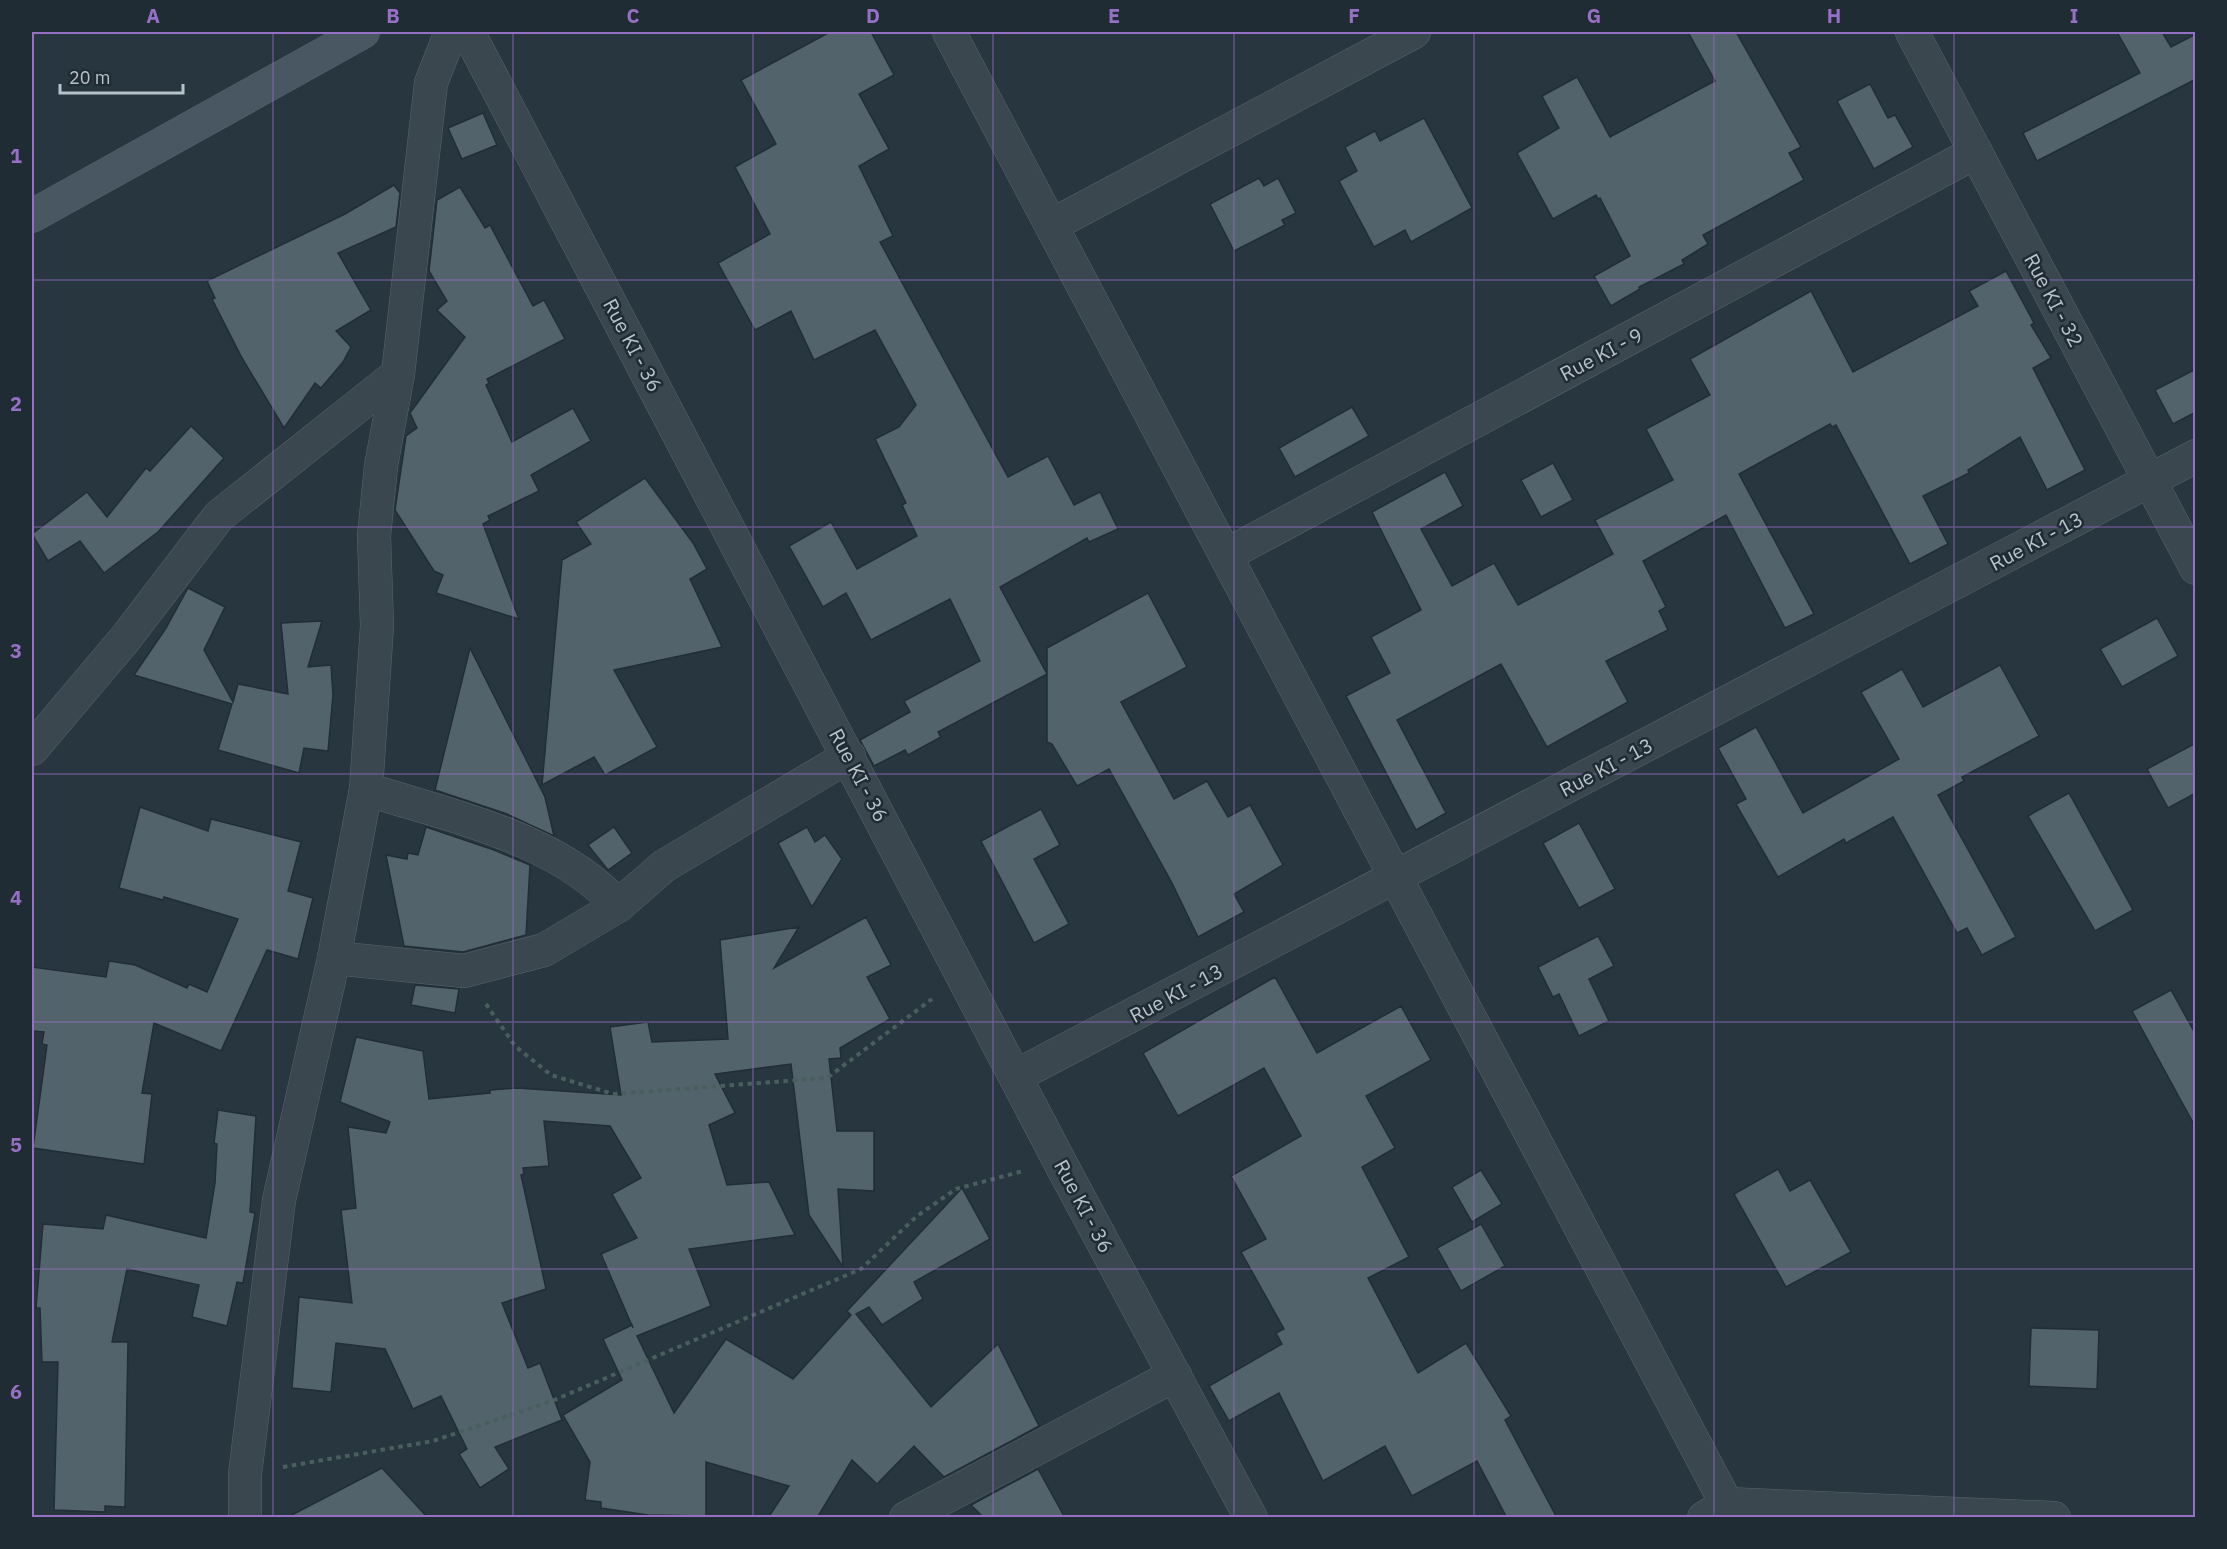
<svg xmlns="http://www.w3.org/2000/svg" width="2227" height="1549" font-family="'IBM Plex Sans',sans-serif">
	<rect width="100%" height="100%" fill="#27363f"/>
	<g fill="#53636c" stroke="#222e36" stroke-width="1.5">
		<polygon points="830,32 871,32 894,75 859,94 889,149 859,166 893,236 880,242 1008,477 1048,456 1074,505 1100,492 1118,529 1089,542 1087,538 1000,587 1047,674 1047,648 1148,593 1187,667 1121,702 1174,799 1207,781 1228,817 1250,805 1283,865 1234,894 1244,912 1198,937 1172,883 1109,769 1077,786 1052,744 1047,742 1047,674 938,732 941,737 908,755 905,750 874,766 860,740 910,712 904,701 980,661 950,599 871,640 846,593 823,607 789,546 831,522 857,569 917,536 902,505 906,503 875,439 899,427 916,405 875,330 814,360 791,311 755,330 718,263 770,234 735,167 776,144 741,80"/>
		<polygon points="1688,32 1736,32 1801,147 1789,153 1804,180 1703,235 1708,244 1682,260 1684,264 1639,287 1640,289 1611,306 1594,276 1630,256 1600,198 1598,199 1596,195 1553,219 1517,153 1559,128 1542,96 1577,77 1610,137 1715,81"/>
		<polygon points="2117,32 2162,32 2171,47 2196,34 2196,79 2037,161 2023,133 2140,73"/>
		<polygon points="1870,84 1888,118 1895,115 1913,147 1874,169 1837,101"/>
		<polygon points="483,113 497,145 462,159 448,128"/>
		<polygon points="1424,118 1472,208 1411,242 1405,230 1374,247 1339,181 1357,171 1345,147 1375,131 1380,141"/>
		<polygon points="1259,178 1264,186 1278,178 1296,213 1282,220 1285,225 1234,251 1210,204"/>
		<polygon points="394,185 400,193 396,227 338,253 371,310 336,331 351,347 343,362 321,388 315,383 284,428 242,358 212,299 215,298 207,281 345,214"/>
		<polygon points="460,187 485,228 490,225 533,306 544,300 565,339 487,379 489,383 486,385 512,442 573,408 591,441 531,475 539,491 488,516 490,520 483,524 519,619 436,593 443,575 434,571 395,510 406,436 417,428 410,413 465,337 437,310 447,301 429,271 437,200"/>
		<polygon points="2006,271 2034,323 2031,325 2051,358 2033,368 2085,470 2047,490 2020,437 1968,470 1969,473 1923,496 1948,544 1910,564 1836,425 1832,427 1830,424 1739,474 1814,614 1785,628 1726,515 1643,561 1666,607 1659,611 1668,630 1606,661 1628,702 1547,747 1501,664 1397,720 1446,813 1416,830 1346,696 1390,673 1371,637 1421,610 1372,512 1445,472 1463,506 1421,529 1452,586 1494,563 1518,605 1613,554 1595,520 1673,480 1646,429 1710,395 1690,359 1811,291 1853,372 1978,306 1969,291"/>
		<polygon points="2196,369 2196,412 2173,424 2155,390"/>
		<polygon points="1352,407 1369,436 1295,477 1279,448"/>
		<polygon points="191,426 224,458 158,532 104,573 80,541 48,561 32,534 87,492 107,517 146,468 150,471"/>
		<polygon points="1553,463 1573,500 1541,517 1521,480"/>
		<polygon points="645,478 693,543 707,569 690,579 722,647 614,670 657,747 605,775 594,757 542,785 562,560 591,544 576,522"/>
		<polygon points="188,588 225,607 204,650 233,702 238,684 288,694 281,623 322,621 308,667 331,665 333,695 328,751 304,748 299,773 218,750 232,704 134,675 166,628"/>
		<polygon points="2157,618 2178,656 2122,687 2100,649"/>
		<polygon points="470,648 545,797 554,836 507,814 435,790"/>
		<polygon points="2000,665 2039,736 1962,777 1964,781 1938,795 2016,937 1982,955 1967,928 1957,933 1893,817 1846,843 1844,839 1778,877 1736,804 1746,799 1718,748 1756,727 1803,813 1899,759 1861,692 1902,669 1923,707"/>
		<polygon points="2196,743 2196,793 2168,808 2147,769"/>
		<polygon points="2069,793 2133,910 2095,931 2028,816"/>
		<polygon points="140,807 208,831 211,819 301,842 288,891 313,898 298,959 267,950 221,1051 154,1023 142,1093 152,1094 144,1164 33,1148 47,1045 42,1044 44,1032 32,1031 32,967 106,977 109,961 135,965 187,988 189,984 207,992 238,919 164,897 163,900 119,888"/>
		<polygon points="1041,809 1060,845 1034,859 1069,924 1034,943 981,841"/>
		<polygon points="1579,823 1615,889 1579,908 1543,843"/>
		<polygon points="426,827 494,850 530,865 526,935 463,952 404,946 386,855 407,859 408,853 418,855"/>
		<polygon points="614,827 632,853 608,870 588,845"/>
		<polygon points="807,827 815,842 825,835 842,859 812,907 778,843"/>
		<polygon points="866,917 891,965 867,977 890,1019 840,1048 841,1058 829,1059 837,1131 874,1131 874,1191 838,1189 843,1267 809,1215 791,1064 715,1074 735,1113 709,1125 727,1185 769,1182 795,1235 689,1249 711,1306 637,1336 674,1413 726,1339 793,1379 851,1315 847,1311 962,1188 990,1239 914,1282 923,1299 882,1325 869,1307 856,1314 931,1407 998,1344 1039,1426 944,1477 914,1446 877,1484 852,1460 817,1518 768,1518 789,1486 706,1462 706,1516 648,1515 601,1508 601,1502 585,1500 590,1462 563,1415 622,1380 603,1339 632,1325 633,1328 601,1254 637,1238 612,1194 641,1178 610,1126 544,1121 549,1166 523,1168 524,1174 521,1175 546,1289 502,1303 528,1368 540,1363 562,1420 495,1447 509,1469 480,1488 459,1454 467,1449 441,1396 413,1409 385,1349 336,1343 331,1392 292,1388 299,1297 352,1303 341,1210 356,1208 348,1127 386,1133 390,1122 340,1102 356,1037 423,1051 429,1099 490,1093 490,1090 517,1088 621,1095 610,1027 648,1022 652,1042 728,1039 720,940 799,927 774,968"/>
		<polygon points="1598,936 1614,966 1589,979 1609,1021 1579,1036 1559,994 1553,997 1538,967"/>
		<polygon points="1275,977 1317,1053 1401,1006 1431,1060 1366,1096 1395,1148 1362,1167 1409,1257 1368,1278 1418,1373 1466,1343 1511,1416 1505,1420 1557,1518 1507,1518 1477,1461 1412,1496 1385,1446 1323,1481 1279,1393 1229,1421 1209,1386 1282,1344 1276,1333 1284,1329 1241,1252 1266,1239 1231,1176 1301,1136 1264,1068 1178,1116 1143,1053"/>
		<polygon points="415,985 459,989 455,1013 411,1005"/>
		<polygon points="2171,990 2196,1035 2196,1128 2132,1011"/>
		<polygon points="218,1110 256,1116 250,1212 255,1213 243,1283 237,1282 227,1326 192,1317 199,1285 127,1269 112,1342 128,1342 125,1507 105,1506 105,1512 54,1510 58,1362 42,1362 40,1308 36,1308 43,1224 103,1229 106,1215 206,1238 215,1183 217,1144 214,1143"/>
		<polygon points="1778,1169 1790,1191 1810,1180 1851,1252 1786,1287 1734,1194"/>
		<polygon points="1481,1170 1502,1204 1472,1222 1452,1187"/>
		<polygon points="1481,1224 1505,1266 1461,1291 1437,1248"/>
		<polygon points="2031,1328 2099,1330 2097,1389 2029,1386"/>
		<polygon points="382,1468 428,1518 286,1518"/>
		<polygon points="1038,1469 1065,1518 984,1518 971,1505"/>
	</g>
	<g fill="none" stroke-linecap="round" stroke-linejoin="round">
		<defs>
			<g id="street">
				<polyline points="468,32 1063,1168 1251,1518"/>
				<polyline points="949,32 1734,1518"/>
				<polyline points="1912,32 2196,568"/>
				<polyline points="1052,225 1414,32"/>
				<polyline points="1226,555 1976,152"/>
				<polyline points="32,749 125,639 219,516 398,374"/>
				<path d="M366,789C449,816 559,838 618,906"/>
				<polyline points="334,958 464,971 544,950 618,906 664,866 849,756"/>
				<polyline points="1016,1076 2196,456"/>
				<polyline points="245,1518 245,1474 279,1200 334,958 366,789 377,626 374,536 381,466 398,374 431,83 451,32"/>
				<polyline points="906,1518 1175,1375"/>
				<polyline points="1704,1518 1727,1504 2054,1518"/>
			</g>
			<polyline id="secondary" points="32,216 363,32"/>
		</defs>
		<use href="#street" stroke="#59656c" stroke-width="34"/>
		<use href="#secondary" stroke="#59656c" stroke-width="34"/>
		<g stroke="#495e5d" stroke-width="4" stroke-dasharray="4.5 4.5" stroke-linecap="butt">
			<polyline points="486,1004 515,1046 551,1075 613,1094 827,1078 932,999"/>
			<polyline points="283,1467 433,1441 552,1401 861,1269 917,1216 956,1189 1023,1171"/>
		</g>
		<use href="#street" stroke="#3b474f" stroke-width="33"/>
		<use href="#secondary" stroke="#495762" stroke-width="33"/>
	</g>
	<path fill="none" stroke="#9670c4" stroke-width="1.5" stroke-opacity="0.55" d="M273,32V1518M513,32V1518M753,32V1518M993,32V1518M1234,32V1518M1474,32V1518M1714,32V1518M1954,32V1518M32,280H2196M32,527H2196M32,774H2196M32,1022H2196M32,1269H2196"/>
	<g text-anchor="middle" dominant-baseline="central" stroke-width="5" stroke-linejoin="round" paint-order="stroke">
		<g font-size="20" fill="#b8c2c9" stroke="#202c34">
			<text transform="translate(2054 300) rotate(62)">Rue KI - 32</text>
			<text transform="translate(633 345) rotate(62)">Rue KI - 36</text>
			<text transform="translate(1601 354) rotate(-28)">Rue KI - 9</text>
			<text transform="translate(2036 541) rotate(-28)">Rue KI - 13</text>
			<text transform="translate(1606 767) rotate(-28)">Rue KI - 13</text>
			<text transform="translate(859 775) rotate(62)">Rue KI - 36</text>
			<text transform="translate(1176 993) rotate(-28)">Rue KI - 13</text>
			<text transform="translate(1084 1206) rotate(62)">Rue KI - 36</text>
		</g>
	</g>
	<rect width="2227" height="1549" fill="none" stroke="#202c34" stroke-width="66"/>
	<path d="M60 84v9h123v-9" fill="none" stroke="#b8c2c9" stroke-width="3"/>
	<text x="69" y="84" font-size="18" fill="#b8c2c9" stroke="#202c34" stroke-width="4.5" paint-order="stroke">20 m</text>
	<rect x="33" y="33" width="2161" height="1483" fill="none" stroke="#9670c4" stroke-width="2"/>
	<g font-size="20" text-anchor="middle" font-weight="bold" fill="#9670c4">
		<text x="153" y="23">A</text>
		<text x="393" y="23">B</text>
		<text x="633" y="23">C</text>
		<text x="873" y="23">D</text>
		<text x="1114" y="23">E</text>
		<text x="1354" y="23">F</text>
		<text x="1594" y="23">G</text>
		<text x="1834" y="23">H</text>
		<text x="2074" y="23">I</text>
		<text x="16" y="163">1</text>
		<text x="16" y="411">2</text>
		<text x="16" y="658">3</text>
		<text x="16" y="905">4</text>
		<text x="16" y="1152">5</text>
		<text x="16" y="1399">6</text>
	</g>
</svg>
